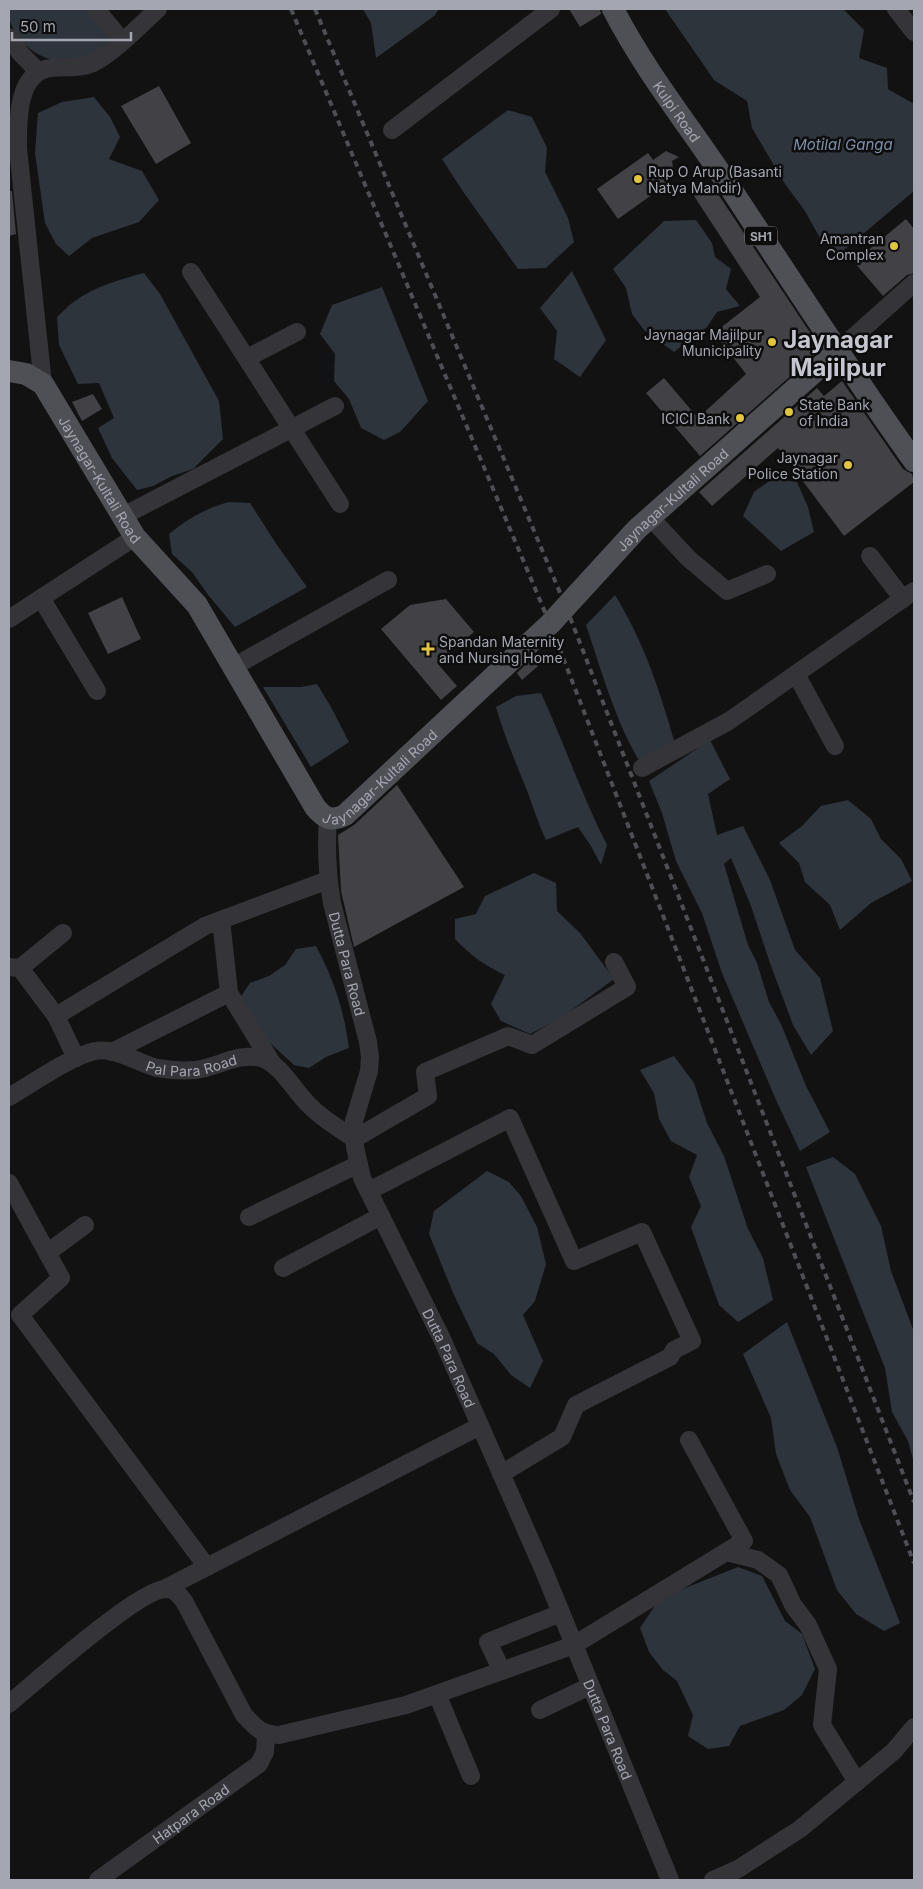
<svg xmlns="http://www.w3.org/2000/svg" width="923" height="1889" font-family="Inter,sans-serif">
	<rect width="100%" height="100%" fill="#121213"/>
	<g fill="#2e343c">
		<path d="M9,9H87L113,39C103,47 92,56 80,60C58,65 34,57 21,40C12,27 9,24 9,9Z"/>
		<polygon points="363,9 439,9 434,16 376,58 371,23"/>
		<polygon points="665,9 843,9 864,30 859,58 887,68 888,89 914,104 914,191 838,255 820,238 805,211 785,184 752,128 747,101 714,80"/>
		<polygon points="94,97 110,117 120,137 109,159 142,171 159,200 139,222 92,238 69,256 56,244 45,223 35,153 38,113 62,102"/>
		<polygon points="508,110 532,117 547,148 545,172 568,218 574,242 546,268 518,269 462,190 442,159"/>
		<polygon points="696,220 712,243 715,257 731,269 726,289 740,306 717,312 707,327 674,352 644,330 632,314 626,288 613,269 664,221"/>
		<polygon points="572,271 606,340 580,377 554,359 557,331 540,308"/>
		<path d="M144,273L160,294L219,401L223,439L193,469L172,476L153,486L137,490L112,458L98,428L114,418L99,383L78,384L59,345L57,317C63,312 68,305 75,301C94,287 121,279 144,273Z"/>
		<polygon points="382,287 428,401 400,432 384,440 361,428 349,399 334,381 335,354 320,334 332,305"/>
		<polygon points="772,479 797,482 808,507 814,532 781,551 743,516 754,492"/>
		<path d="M229,502L250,503L277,545L307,587L235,627L209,596L192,572L172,554L169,534C189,518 204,509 229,502Z"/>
		<path d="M615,595C644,642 660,691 675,744L641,764C615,721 602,672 586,625Z"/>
		<polygon points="317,684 331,707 349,742 311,767 263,687 301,687"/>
		<path d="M541,693C564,743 582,796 607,845L601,865L591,846L578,827L546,840C538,823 533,806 526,788C515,761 504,735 496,707L516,696Z"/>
		<polygon points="710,740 730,779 708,794 717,835 743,826 770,880 795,950 820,978 833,1031 811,1055 793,1025 770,963 751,906 731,858 724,864 748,945 757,963 769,1002 781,1024 806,1086 830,1132 800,1151 776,1100 722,973 702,913 676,861 662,813 649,781"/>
		<polygon points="848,800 871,819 881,839 901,859 912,881 871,903 840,930 830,905 805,882 799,863 779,843 802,826 821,806"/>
		<path d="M534,873L556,883L557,911L580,933L614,979L561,1018L530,1034L501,1021L491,1004L505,975C485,966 470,955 455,939V919L476,914L485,896Z"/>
		<path d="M316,946C334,980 344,1010 349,1048L326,1057L309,1068L294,1065L259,1033L239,999L250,983L269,976L285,965L296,949Z"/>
		<polygon points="674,1056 694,1083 707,1123 724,1156 748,1229 763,1258 773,1300 738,1322 719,1305 691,1227 701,1206 689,1177 697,1155 671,1141 659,1119 654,1093 640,1070"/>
		<polygon points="833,1157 855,1174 881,1226 891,1271 914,1332 914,1463 908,1441 892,1412 885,1368 806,1167"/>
		<polygon points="487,1171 509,1182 521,1196 537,1227 546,1264 535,1301 523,1315 543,1361 530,1388 511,1375 494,1354 477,1343 454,1295 429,1234 434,1211"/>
		<polygon points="787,1322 837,1447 859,1519 900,1623 884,1631 856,1614 837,1590 810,1517 790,1490 776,1454 771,1418 743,1354"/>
		<polygon points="738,1567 762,1576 785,1621 802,1634 815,1669 802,1695 784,1710 740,1726 729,1746 708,1749 688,1736 693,1715 677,1681 663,1670 649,1652 640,1628 660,1598"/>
	</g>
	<g fill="#414146">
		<polygon points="569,9 600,9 601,14 580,27"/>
		<polygon points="159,86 191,143 156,164 121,106"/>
		<polygon points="666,151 679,157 672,161 673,168 662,174 667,184 618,219 597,189 648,153 653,160"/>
		<polygon points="712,185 821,349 700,456 646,393 664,378 698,418 746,374 714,333 760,297 694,196"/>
		<polygon points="9,191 12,191 16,234 9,236"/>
		<polygon points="906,219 914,229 914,273 907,275 883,296 854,262"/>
		<polygon points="842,381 903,469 912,474 914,482 844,536 778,448 712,506 699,492 817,388 824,396"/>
		<polygon points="93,394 102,409 82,421 72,402"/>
		<polygon points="122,597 141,639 108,654 88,613"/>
		<polygon points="446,599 474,632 437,663 457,686 441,700 381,629 410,605"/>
		<polygon points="533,657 538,666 522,680 517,673"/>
		<polygon points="397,785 464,887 354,947 341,891 338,835 354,825"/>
	</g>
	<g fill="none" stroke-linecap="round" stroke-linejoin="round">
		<g stroke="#353539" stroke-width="18">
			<polyline points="96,9 122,41"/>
			<polyline points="896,9 914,32"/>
			<polyline points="9,37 21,54 38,71"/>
			<polyline points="392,130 551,9"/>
			<polyline points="191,272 340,504"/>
			<polyline points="838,351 914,283"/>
			<polyline points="247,358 297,332"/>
			<path d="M43,384L18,149C18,123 16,72 51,68C64,66 80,69 93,63C114,53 140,25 158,9"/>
			<polyline points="123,516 335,406"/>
			<polyline points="650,517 688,558 727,591 767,574"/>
			<polyline points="870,556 903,599"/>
			<polyline points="41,598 97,691"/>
			<polyline points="9,619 135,537"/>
			<polyline points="233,667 388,580"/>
			<polyline points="796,674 835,746"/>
			<polyline points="642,768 729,721 914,591"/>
			<path id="s1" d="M328,818C326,847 327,874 332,903L368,1042L370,1057L369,1071L354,1121L355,1147L362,1178L442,1339L544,1571L670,1880"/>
			<polyline points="221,920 229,993 272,1063"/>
			<polyline points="9,967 20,968 56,1016"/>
			<polyline points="20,968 63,933"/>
			<polyline points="112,1052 229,993"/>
			<polyline points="76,1058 56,1016 205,926 328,880"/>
			<path id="s2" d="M9,1097C31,1084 71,1056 95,1051C115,1047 138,1063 157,1068C169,1070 182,1071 195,1070C216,1068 238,1052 261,1058C280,1063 295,1092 309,1105C322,1119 339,1128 354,1139L428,1096L425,1072L508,1036L532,1045L627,987L614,962"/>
			<polyline points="9,1183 61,1278 20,1315 207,1567"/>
			<polyline points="369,1191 510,1118 574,1261 642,1232 692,1341 674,1350 670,1357 576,1405 562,1437 501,1474"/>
			<polyline points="249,1217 359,1164"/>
			<polyline points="47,1253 85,1225"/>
			<polyline points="283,1268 381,1216"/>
			<polyline points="726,1552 758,1560 779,1575 793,1605 808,1625 828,1669 822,1725 857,1782"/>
			<polyline points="164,1589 480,1426"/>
			<polyline points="502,1671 488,1642 561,1613"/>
			<polyline points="437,1694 471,1776"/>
			<path d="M9,1704C35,1682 138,1590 165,1589C174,1588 179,1595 184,1601L244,1715C256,1728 261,1734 279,1735L406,1705L574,1645L744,1541L689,1440"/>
			<polyline points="540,1710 590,1686"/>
			<path id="s3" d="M98,1880L259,1764L265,1752L266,1734"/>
			<polyline points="713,1880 738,1869 800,1829 894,1751 914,1727"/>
		</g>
		<g stroke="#4f5056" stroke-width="22">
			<path id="s4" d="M613,9C646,73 691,128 731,189C791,280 850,372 914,461"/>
			<path id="s5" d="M9,371L26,374L43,384L135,537L197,605L315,807C324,818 331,822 345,815L550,624L637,529L838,351"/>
		</g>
		<g stroke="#4e4f54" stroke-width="4" stroke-dasharray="6 5" stroke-linecap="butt">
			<polyline points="291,9 550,624 914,1563"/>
			<polyline points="315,9 566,607 914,1502"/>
		</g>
	</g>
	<g fill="#e0c53d" stroke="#0d0d0e" stroke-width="2">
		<circle cx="638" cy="179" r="5"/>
		<circle cx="894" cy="246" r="5"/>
		<circle cx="772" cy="342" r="5"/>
		<circle cx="789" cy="412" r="5"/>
		<circle cx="740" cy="418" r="5"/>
		<circle cx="848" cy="465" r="5"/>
		<path d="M425.5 641.5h5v5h5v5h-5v5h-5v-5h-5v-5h5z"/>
	</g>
	<g text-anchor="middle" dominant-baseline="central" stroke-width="5" stroke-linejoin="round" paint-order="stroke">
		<rect fill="#0d0d0e" stroke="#777881" stroke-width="1" x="745" y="226.5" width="32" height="19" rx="4"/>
		<g font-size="12" font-weight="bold" fill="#a4a6b2">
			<text x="761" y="236">SH1</text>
		</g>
		<g font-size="14" fill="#a4a6b2" stroke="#0d0d0e">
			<text stroke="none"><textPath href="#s4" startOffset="121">Kulpi Road</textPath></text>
			<text stroke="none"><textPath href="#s5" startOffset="148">Jaynagar-Kultali Road</textPath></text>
			<text stroke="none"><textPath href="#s5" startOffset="1031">Jaynagar-Kultali Road</textPath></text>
			<text stroke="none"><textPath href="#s5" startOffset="626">Jaynagar-Kultali Road</textPath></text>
			<text stroke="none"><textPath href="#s1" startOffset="148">Dutta Para Road</textPath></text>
			<text stroke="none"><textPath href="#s2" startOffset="198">Pal Para Road</textPath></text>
			<text stroke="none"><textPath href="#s1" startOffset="568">Dutta Para Road</textPath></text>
			<text stroke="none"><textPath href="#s1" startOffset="972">Dutta Para Road</textPath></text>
			<text stroke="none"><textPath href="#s3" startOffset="114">Hatpara Road</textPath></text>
		</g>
		<g font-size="14" fill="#a4a6b2" stroke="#0d0d0e" text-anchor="end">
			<text x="648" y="171" text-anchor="start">Rup O Arup (Basanti<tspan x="648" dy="16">Natya Mandir)</tspan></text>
			<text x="884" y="238">Amantran<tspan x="884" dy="16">Complex</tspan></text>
			<text x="762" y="334">Jaynagar Majilpur<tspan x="762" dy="16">Municipality</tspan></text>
			<text x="799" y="404" text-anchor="start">State Bank<tspan x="799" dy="16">of India</tspan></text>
			<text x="730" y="418">ICICI Bank</text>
			<text x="838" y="457">Jaynagar<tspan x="838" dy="16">Police Station</tspan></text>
			<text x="439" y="641" text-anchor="start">Spandan Maternity<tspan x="439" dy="16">and Nursing Home</tspan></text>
		</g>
		<g font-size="15" font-style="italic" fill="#7e8eab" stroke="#0d0d0e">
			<text x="843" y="144">Motilal Ganga</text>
		</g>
		<g font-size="24" font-weight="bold" fill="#c5c6cf" stroke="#0d0d0e">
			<text x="838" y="339">Jaynagar<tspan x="838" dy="28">Majilpur</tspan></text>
		</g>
	</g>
	<rect width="923" height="1889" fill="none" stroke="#a4a6b2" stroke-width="20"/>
	<path d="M12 32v8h119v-8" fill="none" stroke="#a4a6b2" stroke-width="2.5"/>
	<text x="20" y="32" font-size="15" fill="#a4a6b2" stroke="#0d0d0e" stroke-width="4" paint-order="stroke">50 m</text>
</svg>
